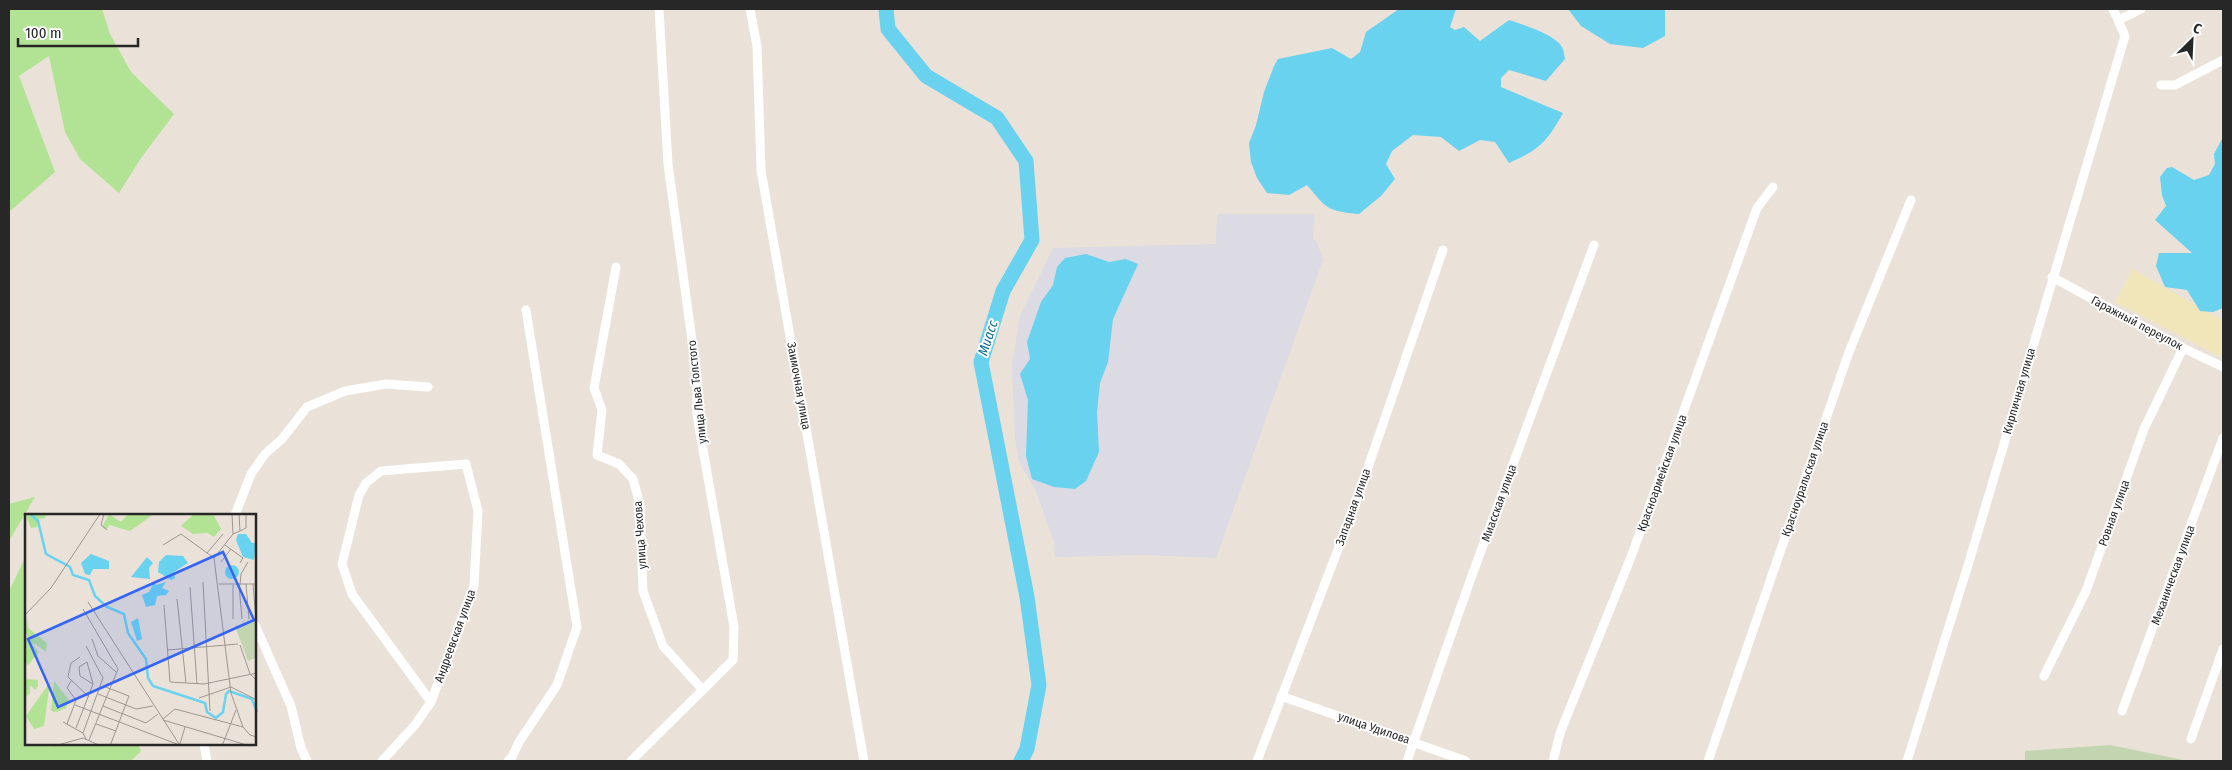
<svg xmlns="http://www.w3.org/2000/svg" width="2232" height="770" font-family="'Fira Sans Condensed',sans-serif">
	<rect width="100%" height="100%" fill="#eae2d8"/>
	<polygon fill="#dcdae2" points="1217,214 1315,214 1313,239 1317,242 1323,260 1216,558 1145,555 1055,557 1054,542 1036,491 1019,462 1015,438 1012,365 1020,316 1053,248 1216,244"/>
	<g fill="#b2e294">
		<polygon points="9,9 102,9 110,34 131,72 174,114 141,158 119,193 80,159 65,132 49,56 19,76 55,172 9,212"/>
		<polygon points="35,497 9,541 9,504"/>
		<polygon points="26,556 26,744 138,744 141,751 131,761 9,761 9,591"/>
	</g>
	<polygon fill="#f1e6ba" points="2133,269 2223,321 2223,358 2115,302"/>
	<polygon fill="#c3d4b0" points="2110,745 2188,761 2025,761 2025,751"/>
	<g fill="#69d2ef">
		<path d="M1399,9H1456L1450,27L1455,30L1464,27L1480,41L1509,20C1522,24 1556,35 1562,47C1564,51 1564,55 1565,59L1546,81L1509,70L1501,78V87L1563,113C1547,142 1539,150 1509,163L1495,142L1480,140L1459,151L1441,137L1413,135L1392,151L1386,164L1395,179L1381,196L1359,214C1327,211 1327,209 1307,185L1289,195L1267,193L1257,178L1251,162L1249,143L1256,125L1264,92L1274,66L1278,59L1332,48L1351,59L1360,52L1366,32Z"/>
		<polygon points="1568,9 1665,9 1665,36 1643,48 1610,44 1581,26"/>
		<polygon points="2223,137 2223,308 2213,312 2200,311 2187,290 2165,287 2156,266 2159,253 2192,253 2155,220 2166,206 2162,195 2160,177 2167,168 2172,167 2194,180 2209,175 2215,164 2214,154"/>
		<polygon points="1086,254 1109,262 1126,259 1138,264 1113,319 1108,362 1100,383 1097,412 1099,452 1086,481 1075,489 1054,487 1032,479 1026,456 1028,400 1020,374 1030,359 1027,342 1041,302 1053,285 1057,267 1065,258"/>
	</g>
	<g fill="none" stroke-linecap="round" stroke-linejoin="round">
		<polyline stroke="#69d2ef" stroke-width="15" points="886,9 888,29 926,76 997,118 1026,161 1032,240 1003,291 981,362 1027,597 1039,685 1027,749 1021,761"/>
		<g stroke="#fff" stroke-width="9">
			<polyline points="750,9 757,46 761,170 864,761"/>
			<polyline points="2119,20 2141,9"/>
			<polyline points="2161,85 2175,85 2223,60"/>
			<polyline points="616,267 594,388 602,410 597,455 619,464 633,479 640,505 643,591 663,646 702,689"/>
			<polyline points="2052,277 2183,348 2223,367"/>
			<polyline points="235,515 251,474 265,454 282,439 307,407 345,391 386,384 428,387"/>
			<polyline points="255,625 291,706 301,748 307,761"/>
			<polyline points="2044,676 2086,591 2144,429 2183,348"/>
			<polyline points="1281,696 1466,761"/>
			<polyline points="2122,711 2223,438"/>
			<polyline points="2191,739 2223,649"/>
			<polyline points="204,744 207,761"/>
			<polyline points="382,761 415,725 431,702 474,586 478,511 466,464 381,471 366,483 359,495 342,564 352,594 431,702"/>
			<polyline points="508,761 512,757 519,742 557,685 577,627 526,310"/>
			<polyline points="631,761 733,660 734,627 697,415 697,377 668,164 659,9"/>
			<polyline points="1257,761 1355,505 1443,250"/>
			<polyline points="1407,761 1471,578 1594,245"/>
			<polyline points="1553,761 1560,733 1631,557 1757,208 1773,187"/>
			<polyline points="1708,761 1849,352 1911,200"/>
			<polyline points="1907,761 1969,562 2125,36 2113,9"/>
		</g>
	</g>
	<g text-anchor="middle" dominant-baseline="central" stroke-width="4" stroke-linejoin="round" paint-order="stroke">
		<g font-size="12" fill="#272727" stroke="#fff">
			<text transform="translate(2137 323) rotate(28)">Гаражный переулок</text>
			<text transform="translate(799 386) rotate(80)">Заимочная улица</text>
			<text transform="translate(2019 391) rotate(-74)">Кирпичная улица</text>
			<text transform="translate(697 392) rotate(-96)">улица Льва Толстого</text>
			<text transform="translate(1662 473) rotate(-70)">Красноармейская улица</text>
			<text transform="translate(1805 479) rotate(-71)">Красноуральская улица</text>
			<text transform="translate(1499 503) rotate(-70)">Миасская улица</text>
			<text transform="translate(1353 507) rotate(-70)">Западная улица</text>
			<text transform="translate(2114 513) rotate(-70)">Ровная улица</text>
			<text transform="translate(640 535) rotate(-94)">улица Чехова</text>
			<text transform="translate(2173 575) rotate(-70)">Механическая улица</text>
			<text transform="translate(455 636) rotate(-70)">Андреевская улица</text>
			<text transform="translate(1374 728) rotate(19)">улица Удилова</text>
		</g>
		<g font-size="14" font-style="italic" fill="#0c6e97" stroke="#fff">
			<text transform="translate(988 338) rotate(-72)">Миасс</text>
		</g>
	</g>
	<g transform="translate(25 514)">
		<rect width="231" height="231" fill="#eae2d8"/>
		<path d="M0,0H21L20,4L14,5L12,13L6,14ZM84,0L96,8L103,0H129L105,17L84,11L82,15L77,13ZM169,0H188L196,15L189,23L182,19L168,20L156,12ZM2,104L3,114L22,129L21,138L9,129L8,131L14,138L3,151L0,148V123L4,126L0,117ZM0,165L13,166V172L10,176L5,171V179L0,184ZM29,167L44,186L41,194L32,198L26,197ZM25,168L19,212L9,215L1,202Z" fill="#b2e294"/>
		<path d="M231,105L232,140L230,144L223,147L210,112Z" fill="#c3d4b0"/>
		<path d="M213,20H221L227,29H231L229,46L218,43L211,26ZM66,40L84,47V55H68L65,61L60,60L56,49ZM141,41L158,42L163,49L149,58L150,64L146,66L133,58L134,48ZM122,43L128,49L124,54L125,65L106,63ZM200 58a7 7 0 1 1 14 0a7 7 0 1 1-14 0ZM129,68L131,71L141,68L137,74L144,77L141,81L132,82L130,91L121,93L117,81L124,78ZM113,104L117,125L112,127L106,108Z" fill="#69d2ef"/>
		<path fill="none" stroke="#69d2ef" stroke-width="2.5" d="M5,0L13,7L21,40L45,53L48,61L64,66L70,82L82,93L99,100L103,119L121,145L123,164L128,172L180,189L182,198L191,204L198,198L201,180L204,177L227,185L232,198"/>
		<path fill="none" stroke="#9c9791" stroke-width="1" d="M79,0L76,11L82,16M207,0L208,20M215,17L221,14V0M138,31L156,20L189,44M200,31L218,44L215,49M182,39L198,20M189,44L206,179L218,213L225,221L232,223M189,44L208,20L215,17L214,0M196,48L206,35M178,68L185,197M194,70H232M221,70L224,105M228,70L231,105M208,71V105M214,71L217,105M215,71L216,60L223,48M165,73L172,170M152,85L161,169M63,88L154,230M139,91L145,168L179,170L232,159M58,95L93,155L64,226M0,101L26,74L75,0M67,125L73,142L91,158M215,131L225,160L232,167M142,136L213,130M55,143L46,149L43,163L64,183M78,172L104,182L85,232M73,180L111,195L128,192M174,184L206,173L232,186M50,191L157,232M78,192L121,209L133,200M138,205L150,195L218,213M138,206L225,232M38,208L58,219M42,210L51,186L42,174L46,167M71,210L91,217M51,214L68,170L62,148L54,153L55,162L68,170M61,225L58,219L78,164L61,132M155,230L160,213M29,232L58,224L76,232M197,232L211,196"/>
		<path fill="#3564fa" fill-opacity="0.15" stroke="#3564fa" stroke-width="2.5" d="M198,38L229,106L33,193L3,125Z"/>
		<rect width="231" height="231" fill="none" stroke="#272727" stroke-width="2.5"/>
	</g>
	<rect width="2232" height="770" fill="none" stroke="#272727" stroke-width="20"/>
	<g transform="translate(2192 40) rotate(24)" stroke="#ffffff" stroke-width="4" paint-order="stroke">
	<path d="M0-4L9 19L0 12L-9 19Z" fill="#272727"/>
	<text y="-8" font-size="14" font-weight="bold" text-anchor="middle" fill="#272727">С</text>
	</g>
	<path d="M18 38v8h120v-8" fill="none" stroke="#272727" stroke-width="2.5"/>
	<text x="25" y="38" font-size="15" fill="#272727" stroke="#ffffff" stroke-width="4" paint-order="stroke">100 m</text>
</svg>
